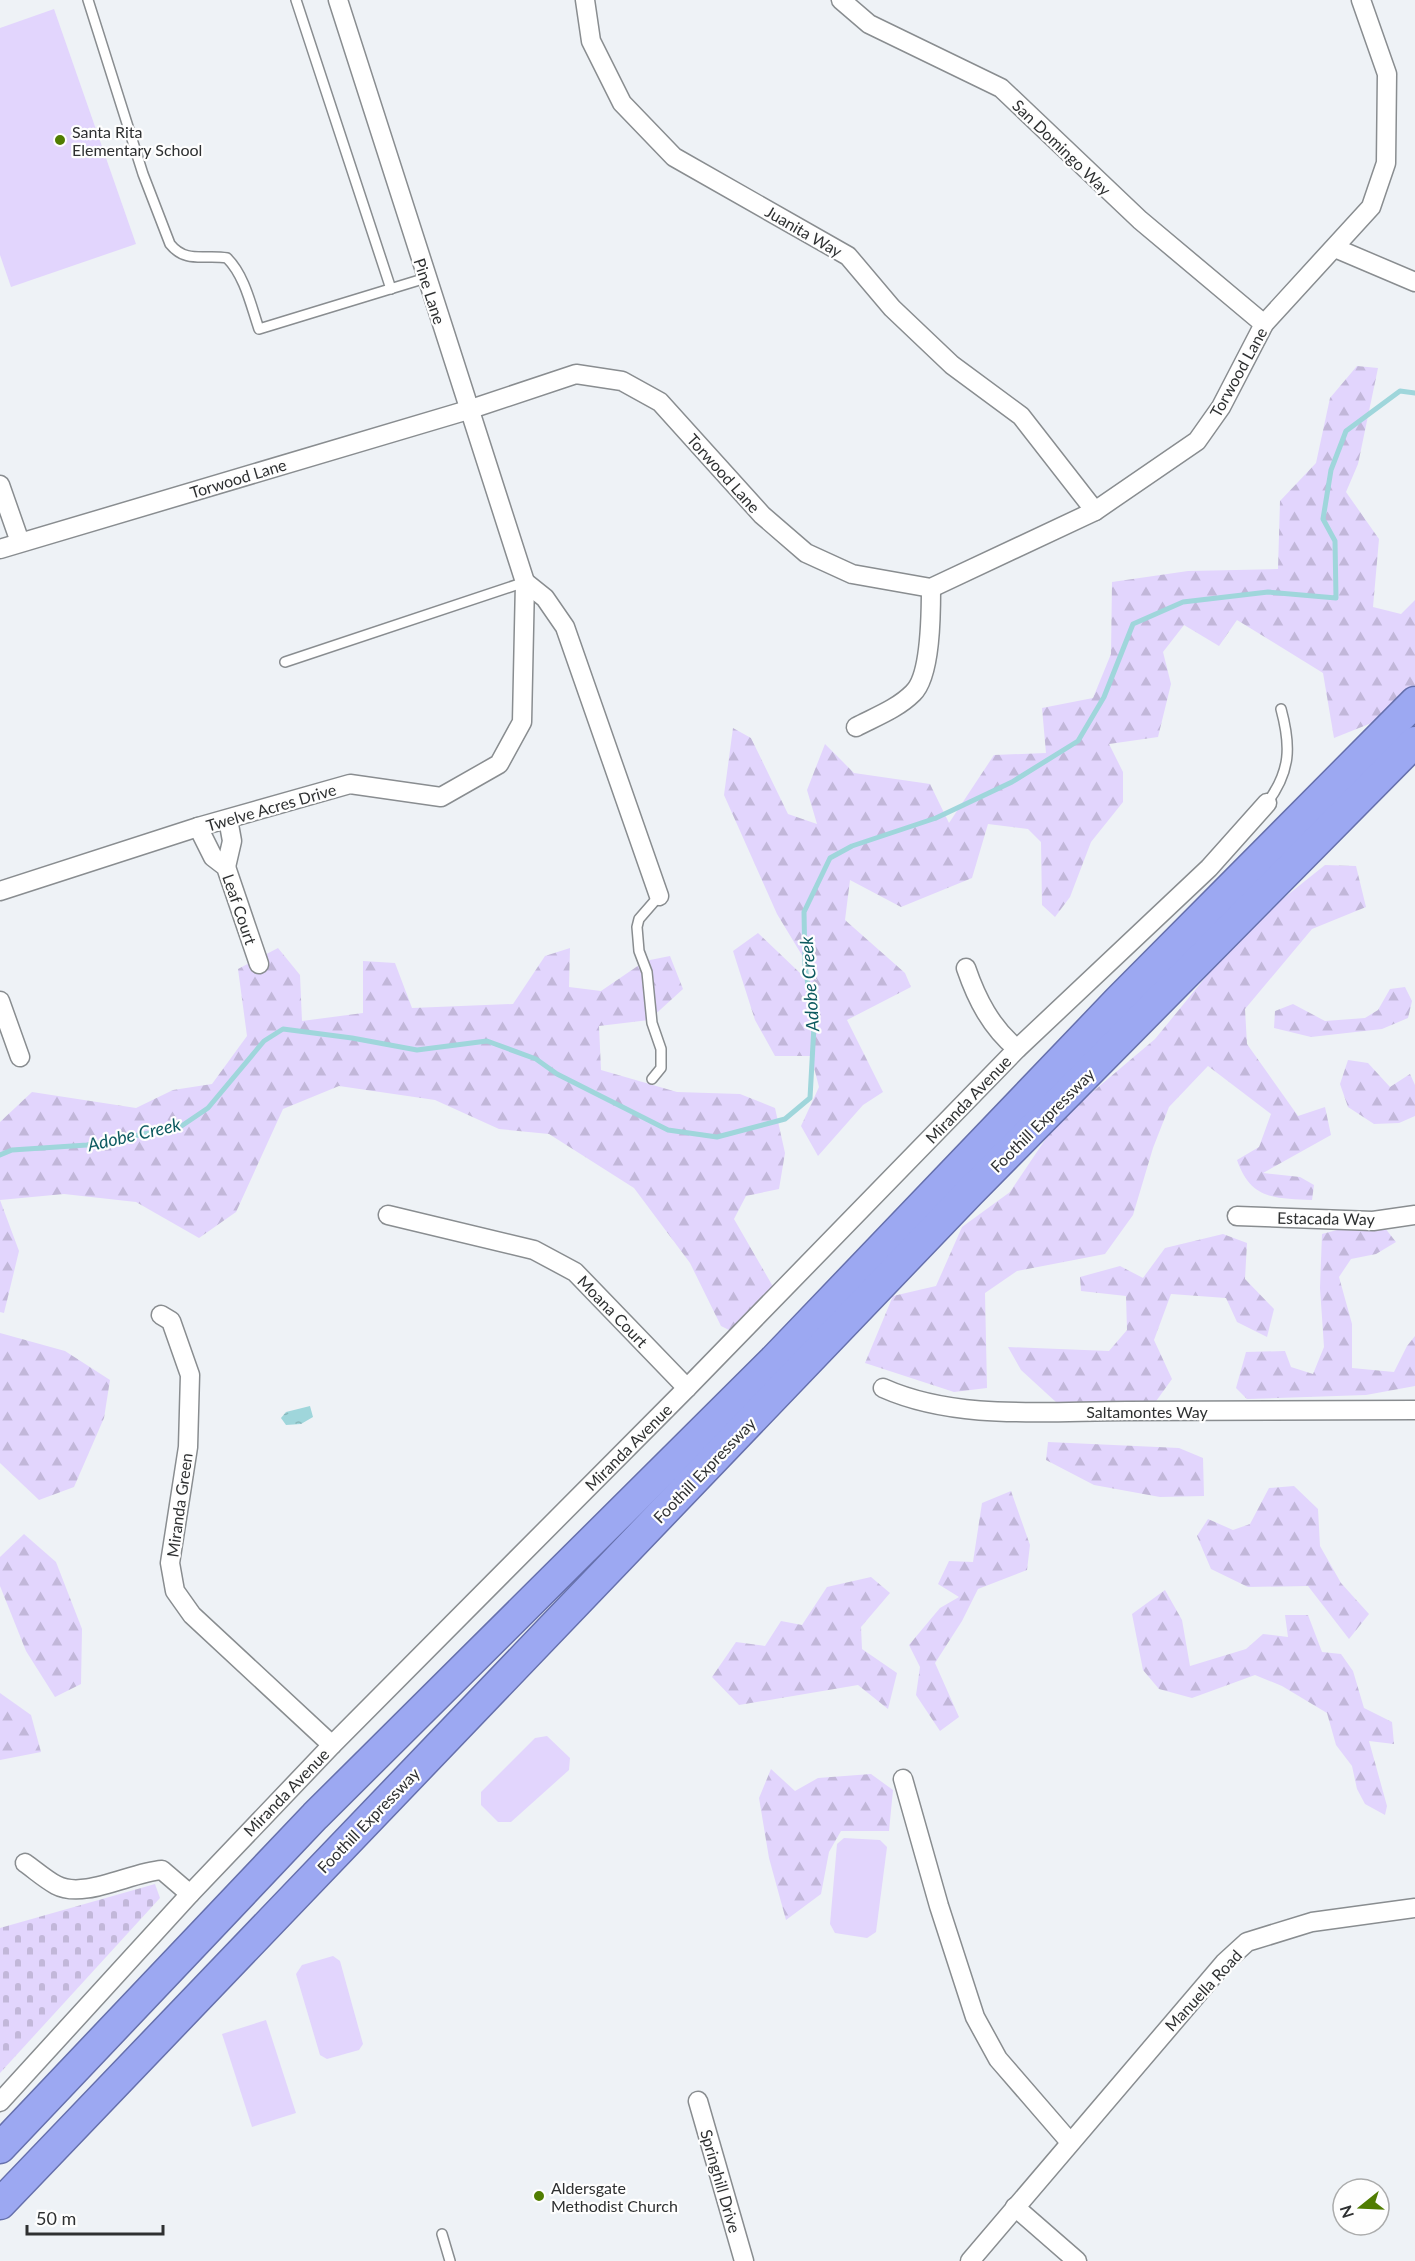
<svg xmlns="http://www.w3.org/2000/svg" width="1415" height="2261" font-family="Lato,sans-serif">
	<defs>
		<pattern id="forest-firs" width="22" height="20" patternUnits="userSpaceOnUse" patternTransform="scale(1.5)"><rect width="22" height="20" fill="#e2d5fd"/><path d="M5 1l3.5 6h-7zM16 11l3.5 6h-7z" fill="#c2b7d9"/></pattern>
		<pattern id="cemetery-stones" width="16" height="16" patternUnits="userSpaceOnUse" patternTransform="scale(1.5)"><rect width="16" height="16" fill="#e2d5fd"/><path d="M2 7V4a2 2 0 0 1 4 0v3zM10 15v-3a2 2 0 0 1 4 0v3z" fill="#c2b7d9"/></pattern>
		<pattern id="water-ripples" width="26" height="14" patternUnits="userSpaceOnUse" patternTransform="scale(1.5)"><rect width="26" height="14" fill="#9fd6db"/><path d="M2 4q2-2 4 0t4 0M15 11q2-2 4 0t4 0" fill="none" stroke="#89b8bc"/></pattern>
	</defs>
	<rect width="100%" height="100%" fill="#eef2f6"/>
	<g fill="url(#forest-firs)">
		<polygon points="1357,366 1378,368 1358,464 1346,492 1379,539 1373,607 1401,614 1415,600 1415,685 1374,722 1334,738 1323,673 1237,620 1219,646 1184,625 1163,652 1171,684 1158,737 1109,744 1123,772 1123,802 1091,842 1070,897 1055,917 1042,905 1041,842 1028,829 988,824 972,878 901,907 850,880 845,920 905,973 911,987 847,1020 883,1092 863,1105 818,1156 801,1126 819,1087 811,1056 775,1056 755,1020 733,951 758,933 800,973 817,980 777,914 724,795 733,728 751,738 788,814 817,824 807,790 825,744 854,773 930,784 949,823 994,755 1046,753 1042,708 1093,698 1111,654 1112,582 1188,571 1278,569 1280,501 1316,463 1330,398"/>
		<path d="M1325,865L1356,866L1366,907L1312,929L1245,1009L1247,1044L1298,1116L1325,1107L1331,1135L1263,1173L1300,1177L1314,1185L1312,1200C1274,1198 1251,1200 1237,1160L1259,1147L1271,1114L1208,1066L1169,1107L1153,1148L1133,1215L1105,1254L1017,1271L985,1293L987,1388L954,1392L865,1363L893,1296L936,1286L962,1227L1010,1192L1057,1122L1155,1039L1245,929Z"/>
		<polygon points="278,948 300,975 302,1021 363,1013 363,961 395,963 412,1008 513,1004 545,956 570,948 569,987 601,991 645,961 670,956 683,989 649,1020 599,1026 601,1070 677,1092 740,1094 775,1108 785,1153 779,1189 746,1196 734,1219 779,1297 739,1335 721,1326 690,1263 634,1188 549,1134 499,1129 435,1100 339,1086 283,1109 236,1212 199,1238 136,1202 64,1194 0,1200 19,1251 4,1313 0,1312 0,1122 32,1092 136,1108 173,1090 212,1084 247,1036 238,969"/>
		<polygon points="1405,987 1412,1001 1408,1018 1382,1029 1311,1037 1274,1028 1275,1011 1293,1004 1325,1021 1365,1018 1378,1010 1390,989"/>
		<polygon points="1348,1060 1368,1063 1390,1087 1410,1074 1415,1085 1415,1116 1399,1123 1374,1124 1348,1107 1340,1084"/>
		<polygon points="1381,1223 1396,1242 1376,1254 1351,1259 1339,1277 1352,1324 1352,1368 1394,1372 1407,1346 1415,1336 1415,1386 1366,1395 1247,1399 1236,1388 1246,1352 1285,1351 1291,1367 1313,1374 1324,1347 1320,1288 1322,1234 1356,1225"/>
		<polygon points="1223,1234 1247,1243 1245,1279 1274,1309 1267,1337 1237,1322 1226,1298 1171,1294 1154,1340 1172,1379 1154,1404 1057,1403 1021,1370 1008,1347 1109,1351 1127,1330 1126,1296 1081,1291 1080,1277 1120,1266 1143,1278 1165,1248"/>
		<polygon points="0,1333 65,1351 110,1380 104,1418 74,1487 39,1500 0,1463"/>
		<polygon points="1048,1442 1179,1448 1203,1458 1204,1496 1160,1497 1094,1485 1046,1460"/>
		<polygon points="1294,1486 1318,1509 1320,1546 1341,1583 1369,1614 1349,1639 1308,1586 1248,1587 1211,1569 1197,1536 1208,1519 1233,1530 1250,1524 1269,1488"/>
		<polygon points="1011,1491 1030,1545 1027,1570 978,1589 962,1621 935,1663 959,1717 940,1731 916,1695 920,1667 909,1645 940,1608 959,1597 938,1584 949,1561 973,1562 982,1503"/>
		<polygon points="24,1534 56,1562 82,1629 81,1684 55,1697 26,1651 0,1586 0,1557"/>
		<polygon points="871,1577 890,1593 861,1627 862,1649 897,1673 888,1709 858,1685 739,1705 712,1677 736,1642 765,1646 781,1621 802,1625 827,1587"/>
		<polygon points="1165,1590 1182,1620 1190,1666 1246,1649 1263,1634 1288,1637 1285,1615 1308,1615 1322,1652 1341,1654 1353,1671 1364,1708 1392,1722 1394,1744 1369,1741 1387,1806 1385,1815 1365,1804 1357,1789 1352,1766 1336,1745 1327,1713 1282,1686 1255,1675 1192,1698 1159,1689 1143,1670 1132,1614"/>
		<polygon points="0,1693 31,1715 41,1752 0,1760"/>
		<polygon points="771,1769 795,1791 818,1778 871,1774 893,1790 889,1831 841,1831 829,1852 821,1894 786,1920 769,1858 759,1798"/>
	</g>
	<polygon fill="url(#cemetery-stones)" points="155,1884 160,1898 0,2073 0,1928"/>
	<g fill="#e2d5fd">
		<polygon points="54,9 136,244 11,287 0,255 0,28"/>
		<polygon points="547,1736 570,1758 569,1770 511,1822 498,1822 481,1805 481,1792 535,1738"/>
		<polygon points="844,1838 880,1840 887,1847 876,1932 867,1938 835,1933 830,1924 837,1844"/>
		<polygon points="333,1956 340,1961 363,2044 359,2050 327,2059 320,2055 296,1974 302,1965"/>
		<polygon points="266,2020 296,2113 252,2127 222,2034"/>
	</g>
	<polygon fill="url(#water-ripples)" points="310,1406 313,1417 301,1424 286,1425 281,1418 286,1412"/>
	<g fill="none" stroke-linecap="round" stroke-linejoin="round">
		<polyline stroke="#9fd6db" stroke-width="5" points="0,1155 12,1150 87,1145 180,1127 208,1108 264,1041 283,1029 352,1038 417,1050 487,1041 536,1059 557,1074 668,1130 717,1137 785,1119 810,1098 814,1026 805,965 804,912 830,858 852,846 936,818 1012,782 1078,741 1104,697 1133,624 1183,602 1268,592 1336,598 1335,541 1323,519 1331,470 1346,431 1400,391 1415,393"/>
		<defs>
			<g id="service">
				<path d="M88,0L143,174L170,244C186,264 205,254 227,258C245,276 251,306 259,329L426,278"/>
				<polyline points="296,0 391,289"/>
				<polyline points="285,662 525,582"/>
				<path d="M1267,803C1291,771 1291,746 1281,709"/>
				<polyline points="652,1079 661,1068 661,1049 652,1023 647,972 639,951 637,927 639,919 659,896"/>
				<polyline points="442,2234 450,2261"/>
			</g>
			<g id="minor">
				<polyline points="585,0 591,41 622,103 674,157 848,256 892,308 952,365 1021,416 1095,511"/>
				<polyline points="841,0 869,24 1001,88 1140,220 1264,324"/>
				<polyline points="1335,248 1415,282"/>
				<polyline points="0,485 20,542"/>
				<polyline points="0,549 468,410 576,374 622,381 660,402 762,515 806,553 852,574 931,588 1095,511 1197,441 1221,407 1264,324 1371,207 1386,163 1387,74 1361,0"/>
				<polyline points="525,582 545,598 565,627 659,896"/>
				<path d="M856,727C875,717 897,709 913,693C931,676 931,613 931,588"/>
				<polyline points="198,827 213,857 226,867 259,964"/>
				<polyline points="226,867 232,841 228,819"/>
				<polyline points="0,891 198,827 350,784 441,797 499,764 522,722 525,582 338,0"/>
				<path d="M966,968C977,1000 991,1027 1017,1049"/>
				<polyline points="0,1001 20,1057"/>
				<polyline points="388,1215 534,1250 575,1272 687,1388"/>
				<polyline points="1237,1216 1373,1221 1415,1215"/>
				<polyline points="161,1315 171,1321 190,1375 188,1447 170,1563 175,1591 192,1615 332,1745"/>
				<path d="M883,1388C957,1421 1047,1411 1127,1411C1223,1411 1319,1410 1415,1410"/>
				<polyline points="903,1779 939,1906 975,2017 998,2059 1069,2141"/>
				<path d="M25,1863C35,1870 45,1879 56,1885C84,1900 131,1872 162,1870L190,1894"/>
				<polyline points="698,2101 744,2261"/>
				<polyline points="0,2102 190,1894 332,1745 687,1388 1017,1049 1209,868 1267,803"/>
				<polyline points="1015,2207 1077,2261"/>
				<polyline points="970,2261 1224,1963 1247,1942 1312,1922 1415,1908"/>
			</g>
			<g id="trunk">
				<polyline points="0,2148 315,1816 773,1361 1118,1001 1415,702"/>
				<polyline points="0,2204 970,1192 1415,742"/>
			</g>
		</defs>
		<use href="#service" stroke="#898d90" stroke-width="12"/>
		<use href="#minor" stroke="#898d90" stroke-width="21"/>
		<use href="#trunk" stroke="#6670ac" stroke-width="33"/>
		<use href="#service" stroke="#fff" stroke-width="9"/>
		<use href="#minor" stroke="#fff" stroke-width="18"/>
		<use href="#trunk" stroke="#9ca8f2" stroke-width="30"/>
	</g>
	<g fill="#507d01" stroke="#fefefe" stroke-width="2">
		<circle cx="60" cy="140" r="6"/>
		<circle cx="539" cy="2196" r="6"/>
	</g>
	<g text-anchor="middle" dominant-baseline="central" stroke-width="4.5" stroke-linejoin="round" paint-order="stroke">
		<g font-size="16" fill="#2e3031" stroke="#fefefe" text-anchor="start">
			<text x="72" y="131">Santa Rita<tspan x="72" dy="18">Elementary School</tspan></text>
			<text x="551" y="2187">Aldersgate<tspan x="551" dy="18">Methodist Church</tspan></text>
		</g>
		<g font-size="16" fill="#2e3031" stroke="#fefefe">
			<text transform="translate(1062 147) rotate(44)">San Domingo Way</text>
			<text transform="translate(804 231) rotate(30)">Juanita Way</text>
			<text transform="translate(430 291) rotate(72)">Pine Lane</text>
			<text transform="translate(1238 372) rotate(-61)">Torwood Lane</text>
			<text transform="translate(724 473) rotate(48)">Torwood Lane</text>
			<text transform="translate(238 478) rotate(-17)">Torwood Lane</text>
			<text transform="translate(271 807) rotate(-16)">Twelve Acres Drive</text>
			<text transform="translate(240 909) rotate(71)">Leaf Court</text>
			<text transform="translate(968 1099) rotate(-46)">Miranda Avenue</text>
			<text transform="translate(1042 1120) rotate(-45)">Foothill Expressway</text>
			<text transform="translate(1326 1218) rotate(1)">Estacada Way</text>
			<text transform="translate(613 1311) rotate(46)">Moana Court</text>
			<text x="1147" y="1411">Saltamontes Way</text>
			<text transform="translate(628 1447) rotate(-45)">Miranda Avenue</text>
			<text transform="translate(704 1470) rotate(-46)">Foothill Expressway</text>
			<text transform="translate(179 1505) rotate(-82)">Miranda Green</text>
			<text transform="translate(286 1792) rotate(-46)">Miranda Avenue</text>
			<text transform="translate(368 1820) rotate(-46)">Foothill Expressway</text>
			<text transform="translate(1203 1990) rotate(-47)">Manuella Road</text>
			<text transform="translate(721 2181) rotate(74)">Springhill Drive</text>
		</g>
		<g font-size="18" font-style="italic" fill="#0d5a60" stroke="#fefefe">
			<text transform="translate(809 984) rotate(-94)">Adobe Creek</text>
			<text transform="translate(134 1134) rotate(-13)">Adobe Creek</text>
		</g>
	</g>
	<g transform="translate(1361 2207) rotate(252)"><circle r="28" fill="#fefefe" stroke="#abacac" stroke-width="1.5"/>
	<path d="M0-4.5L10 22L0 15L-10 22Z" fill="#507d01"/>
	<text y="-9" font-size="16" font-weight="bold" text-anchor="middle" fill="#2e3031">N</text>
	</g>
	<path d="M27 2225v9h136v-9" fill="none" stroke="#2e3031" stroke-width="3"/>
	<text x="36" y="2225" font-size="18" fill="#2e3031" stroke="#fefefe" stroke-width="4.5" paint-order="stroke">50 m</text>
</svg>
